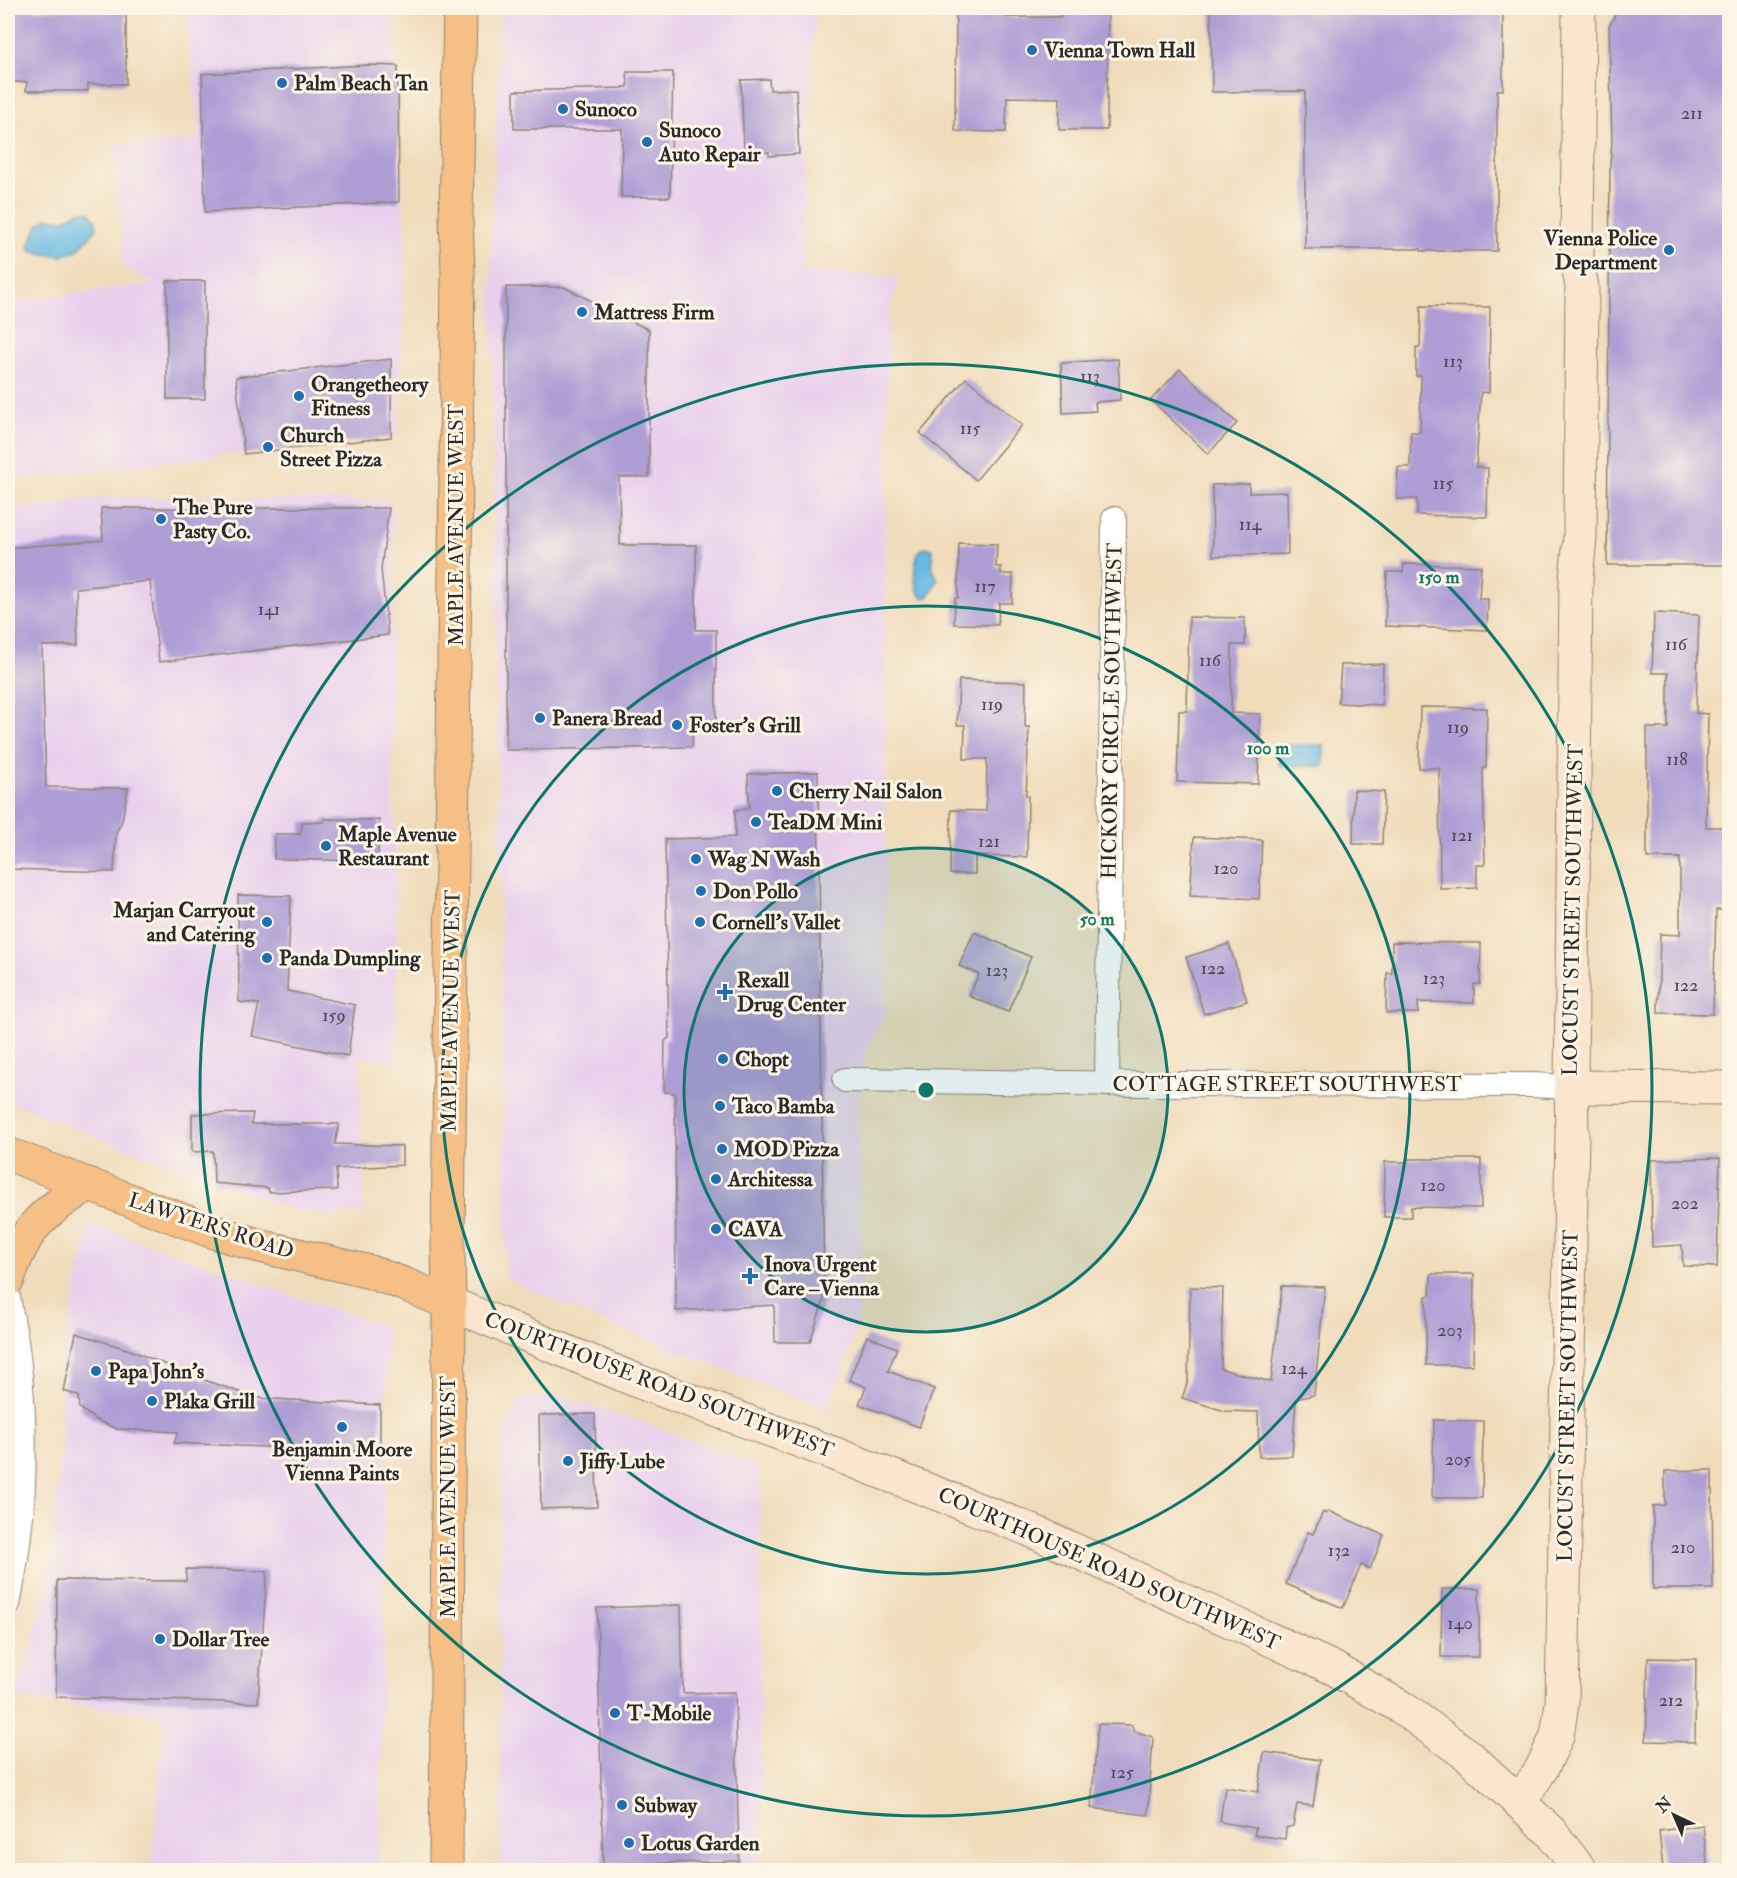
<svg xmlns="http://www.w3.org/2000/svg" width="1737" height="1878" font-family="'IM FELL Double Pica',serif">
	<rect width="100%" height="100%" fill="#fcf5e5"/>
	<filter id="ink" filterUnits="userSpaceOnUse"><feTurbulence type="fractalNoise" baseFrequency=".0167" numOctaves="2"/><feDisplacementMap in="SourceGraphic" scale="12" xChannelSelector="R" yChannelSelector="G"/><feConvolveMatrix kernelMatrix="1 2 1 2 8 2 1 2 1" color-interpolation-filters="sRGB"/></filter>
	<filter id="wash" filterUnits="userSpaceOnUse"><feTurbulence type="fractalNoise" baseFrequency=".008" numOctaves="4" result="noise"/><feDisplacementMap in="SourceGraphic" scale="24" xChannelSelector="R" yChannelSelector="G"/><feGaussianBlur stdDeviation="1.35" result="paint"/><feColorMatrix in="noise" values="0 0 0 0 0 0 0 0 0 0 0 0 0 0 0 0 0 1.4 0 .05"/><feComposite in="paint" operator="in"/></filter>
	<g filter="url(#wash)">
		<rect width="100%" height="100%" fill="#f0dcbb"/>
		<g fill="#e9d1ed">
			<polygon points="186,8 394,8 394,57 405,252 398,435 8,480 8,302 154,283 124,268 114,146 199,140"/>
			<polygon points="507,8 815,8 801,271 899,278 889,314 885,569 886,1014 866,1049 858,1106 862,1291 858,1324 828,1409 633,1334 510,1281 506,1273 491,258 500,14"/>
			<polygon points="102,497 393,501 392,784 396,867 397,1063 359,1056 364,1213 327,1215 297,1211 122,1147 8,1101 8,511"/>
			<polygon points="89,1224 387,1328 380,1870 152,1870 164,1715 17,1698 48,1585 62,1448 61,1367"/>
			<polygon points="560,1397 651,1425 760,1468 761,1870 501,1870 500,1576 503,1435 519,1400"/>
		</g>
		<g fill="#68bae4" stroke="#4a7288" stroke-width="1.5">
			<polygon points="80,211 90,212 95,219 97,229 76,251 61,256 32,252 29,246 39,224 48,218 64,220"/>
			<path d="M926,547L932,549L933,559L932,567L938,580L928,597L923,598C911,586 914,566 919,551Z"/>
			<polygon points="1280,745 1324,745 1324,766 1279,766"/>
		</g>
		<g id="blocks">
			<g fill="#af9dd5">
				<polygon points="956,8 1007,8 1007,17 1061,17 1061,10 1108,11 1107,130 1059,130 1060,98 1007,97 1006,132 955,131"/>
				<polygon points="1211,8 1503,8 1503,90 1497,90 1497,251 1421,251 1421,249 1305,249 1305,91 1212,92"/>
				<polygon points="1619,8 1730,8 1730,565 1607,565 1610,164 1612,142 1609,26"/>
				<polygon points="126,9 126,84 88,84 88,91 26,91 27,82 8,82 8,10"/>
				<polygon points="367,65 398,66 399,202 205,212 202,74"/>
				<polygon points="627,72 673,72 670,197 621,197 622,129 514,129 514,91 623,88 623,87 628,87"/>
				<polygon points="769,79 770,90 796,89 799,154 769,156 769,152 744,153 741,80"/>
				<rect x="167" y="281" width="38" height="118"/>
				<polygon points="506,287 564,287 649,330 649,477 619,477 620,545 696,545 696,630 716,630 716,721 693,722 692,747 506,750"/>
				<polygon points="1421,306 1490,307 1489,393 1481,392 1476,467 1488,468 1487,517 1417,515 1417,499 1397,499 1398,467 1410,467 1411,432 1420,432 1421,376 1416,376 1416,347 1420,347"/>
				<polygon points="391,359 391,437 244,454 236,377"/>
				<polygon points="1118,359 1120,400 1095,402 1096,411 1063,413 1061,363"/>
				<polygon points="1180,369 1237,423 1208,454 1151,400"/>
				<polygon points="966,378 1022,425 976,480 920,433"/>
				<polygon points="1249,484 1249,493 1287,492 1288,554 1213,556 1212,485"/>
				<polygon points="101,508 389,508 381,569 388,635 159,662 150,581 76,588 78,645 42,646 46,787 128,788 122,821 116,833 114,872 8,869 8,548 103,540"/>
				<polygon points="959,543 997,544 996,567 1001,567 1001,574 1013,574 1012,603 999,603 998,625 954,624 955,598 958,598"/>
				<polygon points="1404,564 1481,566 1479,599 1488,599 1487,630 1385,626 1387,572 1403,572"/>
				<polygon points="1654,613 1699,615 1696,713 1708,714 1706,827 1730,827 1730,910 1716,910 1713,1014 1658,1013 1660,934 1680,935 1680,858 1647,858 1647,728 1668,728 1668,673 1652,673"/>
				<polygon points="1189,617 1245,618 1245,645 1232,645 1231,713 1260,714 1258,784 1177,782 1179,711 1187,711"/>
				<polygon points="1383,664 1382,705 1338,703 1341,665"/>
				<polygon points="959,680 1026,682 1025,727 1029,727 1026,796 1028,796 1027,857 975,856 975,874 950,874 951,810 986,811 987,759 964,759 965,725 957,725"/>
				<polygon points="1420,707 1487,708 1486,768 1483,768 1485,865 1477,865 1477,888 1440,889 1439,768 1419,768"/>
				<polygon points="818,772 824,1299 810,1342 775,1342 774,1305 676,1311 675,1093 664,1092 665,1041 669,1038 665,839 735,837 735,810 749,809 748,774"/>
				<polygon points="1354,790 1384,792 1382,844 1353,844"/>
				<polygon points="324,819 379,820 378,861 274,859 275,834 301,834 302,822 324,822"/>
				<polygon points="1194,837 1262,840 1259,899 1190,896"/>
				<polygon points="238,895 291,896 287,991 355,1005 348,1056 252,1036 259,1004 239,1002"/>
				<polygon points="974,932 1031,957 1008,1012 969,996 979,974 959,966"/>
				<polygon points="1392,942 1481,943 1480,984 1474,984 1474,1003 1418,1002 1418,1013 1386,1013 1387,973 1392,973"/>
				<polygon points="1229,944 1247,1001 1204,1014 1186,957"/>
				<polygon points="253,1113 251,1124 339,1124 335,1144 402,1146 402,1165 336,1169 337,1190 269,1192 268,1188 214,1183 213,1151 192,1152 192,1114"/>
				<polygon points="1720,1158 1717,1267 1683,1266 1682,1245 1652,1247 1651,1160"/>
				<polygon points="1407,1159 1481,1159 1481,1208 1411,1207 1411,1217 1384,1217 1385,1162 1407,1162"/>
				<polygon points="1431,1274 1474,1274 1473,1365 1426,1365 1426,1296 1430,1295"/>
				<polygon points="1282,1286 1325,1287 1314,1395 1296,1399 1292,1456 1259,1457 1258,1412 1225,1411 1182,1398 1188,1381 1190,1287 1223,1288 1221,1369 1271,1382"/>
				<polygon points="76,1333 130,1350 201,1379 257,1398 380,1405 380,1452 174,1443 178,1432 117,1429 96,1420 80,1408 79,1396 64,1391"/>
				<polygon points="867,1336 897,1348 888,1371 934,1389 919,1427 859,1404 866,1387 849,1380"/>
				<polygon points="595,1414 597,1507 541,1509 539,1415"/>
				<polygon points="1434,1420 1483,1421 1482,1498 1432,1498"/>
				<polygon points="1712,1470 1713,1589 1653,1589 1653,1506 1665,1505 1665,1471"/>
				<polygon points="1328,1511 1384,1535 1370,1569 1361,1565 1343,1608 1286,1584 1308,1532 1313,1534 1323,1512 1327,1514"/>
				<polygon points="186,1569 267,1571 258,1703 56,1697 57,1580 186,1581"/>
				<polygon points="1442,1589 1479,1589 1479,1657 1441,1657"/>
				<polygon points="681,1605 683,1693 735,1692 739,1861 603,1865 597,1608"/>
				<polygon points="1648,1658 1696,1659 1695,1742 1646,1741"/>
				<polygon points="1098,1724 1132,1725 1134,1731 1153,1737 1148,1815 1091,1808"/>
				<polygon points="1264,1752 1320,1760 1313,1806 1297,1804 1293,1826 1286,1828 1285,1839 1254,1835 1256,1828 1220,1822 1225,1787 1258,1792"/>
				<polygon points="1703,1825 1708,1870 1663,1870 1659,1831"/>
			</g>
		</g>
	</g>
	<g filter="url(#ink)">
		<use href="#blocks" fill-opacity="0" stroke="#8e8473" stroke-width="1.5"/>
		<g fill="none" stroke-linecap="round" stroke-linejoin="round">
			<defs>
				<g id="street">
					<polyline points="845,1080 1142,1084 1532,1085 1571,1087"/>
					<polyline points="1107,1084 1114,519"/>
					<path d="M8,1297C11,1316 16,1336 18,1356C28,1439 25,1522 8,1604"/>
				</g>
				<g id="secondary">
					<polyline points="1571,1087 1730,1088"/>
					<polyline points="449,1303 640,1382 835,1454 1028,1529 1333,1668 1401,1707 1469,1756 1551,1832 1580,1870"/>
					<polyline points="1520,1802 1542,1768 1557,1736 1562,1703 1572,1133 1571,1087 1576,579 1580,537 1582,287 1577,260 1579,8"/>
				</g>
				<g id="primary">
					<polyline points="8,1154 211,1231 260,1246 370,1272 404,1284 449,1303"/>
					<path d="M8,1279C26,1224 42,1215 88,1184"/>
					<polyline points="446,1870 449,1303 448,1246 458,271 456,219 460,8"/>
				</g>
			</defs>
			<use href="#street" stroke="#8e8473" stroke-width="26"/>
			<use href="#secondary" stroke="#8e8473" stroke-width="35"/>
			<use href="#primary" stroke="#8e8473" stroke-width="35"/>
			<use href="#street" stroke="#fff" stroke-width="24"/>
			<use href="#secondary" stroke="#fbe5cf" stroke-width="33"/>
			<use href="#primary" stroke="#f5bf86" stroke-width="33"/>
		</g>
	</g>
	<circle cx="926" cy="1090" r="242" fill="#0f766e" fill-opacity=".12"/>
	<g fill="none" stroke="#0f766e" stroke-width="3">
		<circle cx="926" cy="1090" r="242"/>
		<circle cx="926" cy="1090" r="484"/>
		<circle cx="926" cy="1090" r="726"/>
	</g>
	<g fill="#1f6fb2" stroke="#fcf5e5" stroke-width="2">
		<circle cx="1032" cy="50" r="6"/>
		<circle cx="282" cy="83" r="6"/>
		<circle cx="563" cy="109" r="6"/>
		<circle cx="647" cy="142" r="6"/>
		<circle cx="1669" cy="250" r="6"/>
		<circle cx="582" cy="312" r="6"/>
		<circle cx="299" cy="396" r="6"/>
		<circle cx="268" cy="447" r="6"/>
		<circle cx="161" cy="519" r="6"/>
		<circle cx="540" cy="718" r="6"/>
		<circle cx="677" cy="725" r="6"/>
		<circle cx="777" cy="791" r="6"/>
		<circle cx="756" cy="822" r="6"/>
		<circle cx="326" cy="846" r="6"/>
		<circle cx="696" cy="859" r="6"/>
		<circle cx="701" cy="891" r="6"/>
		<circle cx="267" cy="922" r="6"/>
		<circle cx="700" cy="922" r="6"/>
		<circle cx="267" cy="958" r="6"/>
		<path d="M722 983h6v6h6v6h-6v6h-6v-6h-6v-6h6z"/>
		<circle cx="723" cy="1059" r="6"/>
		<circle cx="720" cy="1106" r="6"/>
		<circle cx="722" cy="1149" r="6"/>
		<circle cx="716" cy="1179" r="6"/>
		<circle cx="716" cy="1229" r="6"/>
		<path d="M747 1267h6v6h6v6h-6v6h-6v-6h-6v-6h6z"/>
		<circle cx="96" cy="1371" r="6"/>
		<circle cx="152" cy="1401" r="6"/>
		<circle cx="342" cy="1427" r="6"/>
		<circle cx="568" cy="1461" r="6"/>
		<circle cx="160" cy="1639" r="6"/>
		<circle cx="615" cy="1713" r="6"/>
		<circle cx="622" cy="1805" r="6"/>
		<circle cx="629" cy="1843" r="6"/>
	</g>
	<g text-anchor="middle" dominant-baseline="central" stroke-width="6" stroke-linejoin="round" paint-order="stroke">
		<g font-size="18" fill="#4c4856">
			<text x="1692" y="113">211</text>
			<text x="1453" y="361">113</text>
			<text x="1090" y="376">113</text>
			<text x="970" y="428">115</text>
			<text x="1443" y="483">115</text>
			<text x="1250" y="524">114</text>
			<text x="985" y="586">117</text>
			<text x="269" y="609">141</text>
			<text x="1676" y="644">116</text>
			<text x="1210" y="660">116</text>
			<text x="992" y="704">119</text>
			<text x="1458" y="727">119</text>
			<text x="1677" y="759">118</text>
			<text x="1462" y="835">121</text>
			<text x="989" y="841">121</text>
			<text x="1226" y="868">120</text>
			<text x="1213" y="968">122</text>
			<text x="997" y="970">123</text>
			<text x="1434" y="978">123</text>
			<text x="1686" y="985">122</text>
			<text x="334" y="1015">159</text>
			<text x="1433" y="1185">120</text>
			<text x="1685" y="1203">202</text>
			<text x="1450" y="1330">203</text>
			<text x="1294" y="1368">124</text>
			<text x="1458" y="1459">205</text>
			<text x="1683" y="1547">210</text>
			<text x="1339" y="1550">132</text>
			<text x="1460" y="1623">140</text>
			<text x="1671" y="1700">212</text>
			<text x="1122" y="1772">125</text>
		</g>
		<g font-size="21" font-weight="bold" fill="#2b2b2b" stroke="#fcf5e5" text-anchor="start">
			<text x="1044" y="50">Vienna Town Hall</text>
			<text x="294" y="83">Palm Beach Tan</text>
			<text x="575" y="109">Sunoco</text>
			<text x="659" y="130">Sunoco<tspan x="659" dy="24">Auto Repair</tspan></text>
			<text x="1657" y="238" text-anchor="end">Vienna Police<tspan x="1657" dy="24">Department</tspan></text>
			<text x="594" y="312">Mattress Firm</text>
			<text x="311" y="384">Orangetheory<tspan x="311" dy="24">Fitness</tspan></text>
			<text x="280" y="435">Church<tspan x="280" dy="24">Street Pizza</tspan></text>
			<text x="173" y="507">The Pure<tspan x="173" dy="24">Pasty Co.</tspan></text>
			<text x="552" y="718">Panera Bread</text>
			<text x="689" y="725">Foster's Grill</text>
			<text x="789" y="791">Cherry Nail Salon</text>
			<text x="768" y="822">TeaDM Mini</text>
			<text x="338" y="834">Maple Avenue<tspan x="338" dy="24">Restaurant</tspan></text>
			<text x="708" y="859">Wag N Wash</text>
			<text x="713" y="891">Don Pollo</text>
			<text x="255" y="910" text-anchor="end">Marjan Carryout<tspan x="255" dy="24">and Catering</tspan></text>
			<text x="712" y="922">Cornell's Vallet</text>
			<text x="279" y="958">Panda Dumpling</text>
			<text x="737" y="980">Rexall<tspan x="737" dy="24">Drug Center</tspan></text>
			<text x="735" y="1059">Chopt</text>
			<text x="732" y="1106">Taco Bamba</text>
			<text x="734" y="1149">MOD Pizza</text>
			<text x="728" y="1179">Architessa</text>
			<text x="728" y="1229">CAVA</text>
			<text x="764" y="1264">Inova Urgent<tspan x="764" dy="24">Care –Vienna</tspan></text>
			<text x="108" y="1371">Papa John's</text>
			<text x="164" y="1401">Plaka Grill</text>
			<text x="342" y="1449" text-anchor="middle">Benjamin Moore<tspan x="342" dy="24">Vienna Paints</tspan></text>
			<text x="580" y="1461">Jiffy Lube</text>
			<text x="172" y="1639">Dollar Tree</text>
			<text x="627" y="1713">T-Mobile</text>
			<text x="634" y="1805">Subway</text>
			<text x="641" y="1843">Lotus Garden</text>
		</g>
		<g font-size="21" fill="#2b2b2b" stroke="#fcf5e5">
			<text transform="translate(456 525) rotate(-90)">MAPLE AVENUE WEST</text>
			<text transform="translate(1112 711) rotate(-89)">HICKORY CIRCLE SOUTHWEST</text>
			<text transform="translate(1573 910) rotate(-89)">LOCUST STREET SOUTHWEST</text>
			<text transform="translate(451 1011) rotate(-89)">MAPLE AVENUE WEST</text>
			<text x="1287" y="1084">COTTAGE STREET SOUTHWEST</text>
			<text transform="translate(211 1226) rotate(18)">LAWYERS ROAD</text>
			<text transform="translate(659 1385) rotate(21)">COURTHOUSE ROAD SOUTHWEST</text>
			<text transform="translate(1568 1396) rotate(-89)">LOCUST STREET SOUTHWEST</text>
			<text transform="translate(448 1497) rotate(-90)">MAPLE AVENUE WEST</text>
			<text transform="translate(1109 1569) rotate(24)">COURTHOUSE ROAD SOUTHWEST</text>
		</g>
	</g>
	<circle cx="926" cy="1090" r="9" fill="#0f766e" stroke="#fcf5e5" stroke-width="3"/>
	<g font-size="18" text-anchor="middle" font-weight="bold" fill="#0f766e" stroke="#fcf5e5" stroke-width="6" stroke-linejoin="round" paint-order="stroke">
		<text x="1439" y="583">150 m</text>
		<text x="1268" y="754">100 m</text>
		<text x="1097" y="925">50 m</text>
	</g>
	<rect width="1737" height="1878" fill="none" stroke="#fcf5e5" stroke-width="30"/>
	<g transform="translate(1674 1815) rotate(316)" stroke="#fcf5e5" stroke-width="4.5" paint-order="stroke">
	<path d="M0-4.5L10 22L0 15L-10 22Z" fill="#2b2b2b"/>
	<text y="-9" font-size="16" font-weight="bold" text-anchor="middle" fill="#2b2b2b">N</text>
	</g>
</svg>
